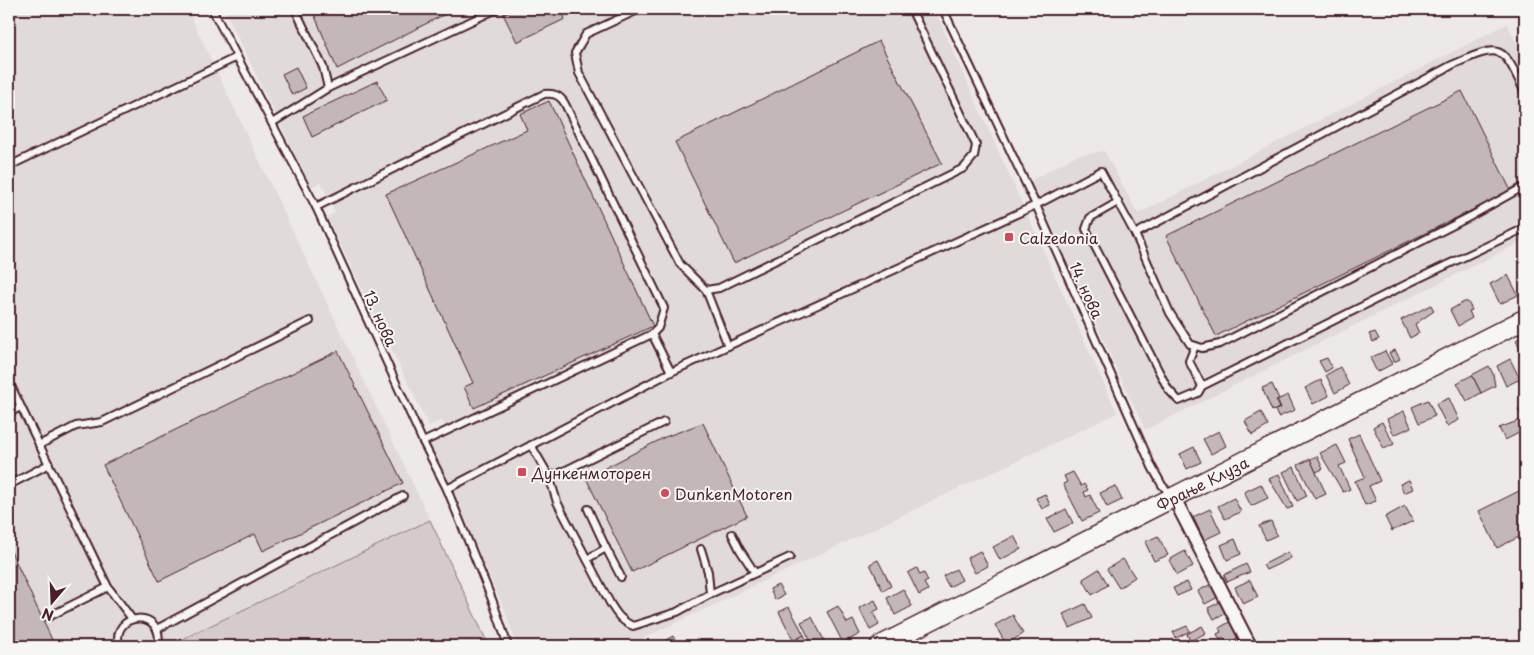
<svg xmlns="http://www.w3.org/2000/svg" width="1534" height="655" font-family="'Playpen Sans',sans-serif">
	<rect width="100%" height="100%" fill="#ece9e6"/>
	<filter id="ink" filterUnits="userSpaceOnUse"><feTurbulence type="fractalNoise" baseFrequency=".02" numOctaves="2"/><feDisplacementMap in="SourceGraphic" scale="10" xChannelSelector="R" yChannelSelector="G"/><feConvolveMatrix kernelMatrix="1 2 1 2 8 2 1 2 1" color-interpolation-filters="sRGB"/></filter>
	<g filter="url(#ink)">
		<g fill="#e0dad8">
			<polygon points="9,9 187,9 430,520 168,646 9,646"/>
			<polygon points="224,9 934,9 1117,413 627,646 517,646 505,610 428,444 448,433 442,420 429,426 327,217 335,213 321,182 311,187"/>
			<polygon points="1507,24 1525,60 1525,240 1145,430 1031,181 1075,156 1104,151 1138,214"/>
		</g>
		<polygon fill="#d4cbca" stroke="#8f757a" points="430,520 489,646 168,646"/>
		<g fill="#c4b7b7" stroke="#4a1f2b">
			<polygon points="312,9 455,9 337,69"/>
			<polygon points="514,9 561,9 565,19 517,42 503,14"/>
			<polygon points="879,41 942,163 734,263 675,142"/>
			<polygon points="296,67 306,88 292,95 282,74"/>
			<polygon points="377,81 387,100 312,137 303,116"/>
			<polygon points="1462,91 1511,191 1216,336 1166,236"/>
			<polygon points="549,101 653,326 474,408 464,387 473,383 386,194 527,130 520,114"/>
			<polygon points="1508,275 1518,295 1500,304 1490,284"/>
			<polygon points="1464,302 1468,302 1472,310 1469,311 1472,318 1458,326 1450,310"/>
			<polygon points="1431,305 1434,311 1415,324 1419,333 1410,338 1401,320"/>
			<polygon points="1375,332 1379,339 1373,342 1369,334"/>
			<polygon points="1525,335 1525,361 1516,340"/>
			<polygon points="1395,350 1400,359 1394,362 1389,353"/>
			<polygon points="338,351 403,483 263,551 255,534 159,581 103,465"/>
			<polygon points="1385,351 1392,364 1377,372 1370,358"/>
			<polygon points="1327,358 1332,368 1325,372 1319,361"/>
			<polygon points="1510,359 1520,379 1506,386 1497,366"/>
			<polygon points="1489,366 1493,374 1495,386 1481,393 1472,375"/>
			<polygon points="1340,367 1349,385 1335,393 1326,375"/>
			<polygon points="1472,375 1481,393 1467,401 1457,383"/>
			<polygon points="1321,380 1329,396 1313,404 1305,388"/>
			<polygon points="1272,384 1279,399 1276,400 1280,408 1272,411 1262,388"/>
			<polygon points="1288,395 1295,410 1278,417 1275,410 1281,408 1277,400"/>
			<polygon points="1449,398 1459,420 1447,426 1436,404"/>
			<polygon points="1428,400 1435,416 1419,423 1412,407"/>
			<polygon points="1525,406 1525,430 1505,440 1499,428 1523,419 1518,409"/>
			<polygon points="1404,411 1411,427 1394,435 1387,419"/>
			<polygon points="1261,412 1268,426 1252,435 1245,421"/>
			<polygon points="1382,422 1394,444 1384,449 1373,427"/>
			<polygon points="703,423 747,516 632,572 586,478 665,437"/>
			<polygon points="1219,431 1226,446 1211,454 1203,439"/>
			<polygon points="1359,434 1380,481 1369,486 1376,501 1365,505 1355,481 1365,477 1348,439"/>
			<polygon points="1337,445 1346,463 1339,466 1350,489 1343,492 1320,453"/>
			<polygon points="1194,447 1201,462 1187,469 1180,454"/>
			<polygon points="1317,456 1323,469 1316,472 1310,459"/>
			<polygon points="1310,459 1326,494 1315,499 1298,465"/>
			<polygon points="1294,467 1307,496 1297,501 1283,472"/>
			<polygon points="1073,472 1081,486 1084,484 1088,490 1084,492 1086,497 1090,495 1099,513 1082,521 1063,484 1067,482 1064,476"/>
			<polygon points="1279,474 1293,507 1287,509 1269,479"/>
			<polygon points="1409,480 1413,489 1404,493 1400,484"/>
			<polygon points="1261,484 1268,498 1251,506 1244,492"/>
			<polygon points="1115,486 1122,500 1107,507 1100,493"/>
			<polygon points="1525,488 1525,534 1497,548 1479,511"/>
			<polygon points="1045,494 1050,505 1042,509 1036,498"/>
			<polygon points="1234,498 1241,512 1225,519 1218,506"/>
			<polygon points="1405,506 1413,521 1392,531 1385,517"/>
			<polygon points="1066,509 1073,523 1054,532 1047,519"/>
			<polygon points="1210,509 1221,532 1204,540 1193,517"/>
			<polygon points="1271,521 1277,535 1266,540 1259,526"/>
			<polygon points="1014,536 1021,549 1000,560 993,547"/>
			<polygon points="1158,536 1168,555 1154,561 1145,542"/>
			<polygon points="1235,539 1241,554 1227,560 1221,545"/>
			<polygon points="9,547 53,642 44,646 9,646"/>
			<polygon points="980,551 988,566 975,573 967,558"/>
			<polygon points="1185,551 1193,566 1177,575 1169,560"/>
			<polygon points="1288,552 1291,558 1266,570 1263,565"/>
			<polygon points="1123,559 1135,577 1119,588 1107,569"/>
			<polygon points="878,560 891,586 883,591 870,564"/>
			<polygon points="1246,564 1250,572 1227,582 1224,575"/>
			<polygon points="917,568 920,575 924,573 928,581 924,583 928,590 919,595 908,573"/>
			<polygon points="956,569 962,580 949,587 943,576"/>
			<polygon points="1099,569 1108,585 1092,595 1083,579"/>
			<polygon points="1250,580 1258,597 1243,604 1235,587"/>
			<polygon points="1187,582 1191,590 1177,596 1173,588"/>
			<polygon points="1213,583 1220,596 1205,604 1198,591"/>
			<polygon points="778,585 784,595 775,600 770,589"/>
			<polygon points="903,589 912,606 895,615 887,598"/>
			<polygon points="875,600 879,609 873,612 879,625 870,630 859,608"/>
			<polygon points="1222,601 1227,612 1214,619 1208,608"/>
			<polygon points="1085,604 1092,618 1070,628 1063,614"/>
			<polygon points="838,606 847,623 853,620 860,634 843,643 827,612"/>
			<polygon points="789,607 804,635 794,641 779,612"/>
			<polygon points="1013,615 1023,634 1006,644 995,625"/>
			<polygon points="812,617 827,646 813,646 801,622"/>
			<polygon points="1233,620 1241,636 1227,644 1224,638 1220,640 1217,634 1221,632 1219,628"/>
			<polygon points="1187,626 1190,631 1176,638 1173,632"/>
			<polygon points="1202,626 1206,633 1190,641 1187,634"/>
			<polygon points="804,635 810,646 796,646 793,641"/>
			<polygon points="673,636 677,644 663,646 661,643"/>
			<polygon points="749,640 752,646 745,646 743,643"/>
		</g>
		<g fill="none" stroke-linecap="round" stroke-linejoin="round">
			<defs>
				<g id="lane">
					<polyline points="212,9 316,207 423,442 447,489 493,602 508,646"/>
					<polyline points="295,9 323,67 328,88"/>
					<polyline points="640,9 586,34 575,53 579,73 680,264 706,290 728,346"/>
					<polyline points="943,9 1036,205 1152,467 1162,485 1172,496"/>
					<polyline points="272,123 328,88 497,9"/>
					<polyline points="9,166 237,57"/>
					<polyline points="1118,202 1090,218 1086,229 1168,389 1179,401 1198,393 1202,386 1189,361 1195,346"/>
					<path d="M316,207L544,94C554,93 560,95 565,104L664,308L658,328L652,334L423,442"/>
					<polyline points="1135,234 1170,313 1190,344 1202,348 1220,344 1471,216 1525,186"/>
					<polyline points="706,290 719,288 964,168 974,156 976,145 911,9"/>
					<polyline points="652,334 671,372"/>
					<polyline points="9,382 108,587 132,619"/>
					<polyline points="1202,386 1415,280 1525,228"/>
					<polyline points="9,413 20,407"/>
					<polyline points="39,445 76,426 102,422 310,321"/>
					<polyline points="531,445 549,476 560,473 664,422"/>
					<path d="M549,476L557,502L610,603C616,613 621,621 633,626L677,612L710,594L790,557"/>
					<polyline points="9,485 49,464"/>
					<path d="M447,489L671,372L1036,205L1101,171L1135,234L1452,65C1502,43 1502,44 1525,93"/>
					<polyline points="588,509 606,548"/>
					<polyline points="732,534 740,550 755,573"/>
					<polyline points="701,549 708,572 710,594"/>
					<polyline points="587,559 606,548 621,577"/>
					<polyline points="48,617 108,587"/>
					<polyline points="157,629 403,496"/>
					<path d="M119,646C110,611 166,608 158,646"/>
				</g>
				<polyline id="street" points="1174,498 1250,646"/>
				<g id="secondary">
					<path id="s1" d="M880,646L1525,319"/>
				</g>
			</defs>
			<use href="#lane" stroke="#4a1f2b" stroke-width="10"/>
			<use href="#street" stroke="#4a1f2b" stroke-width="16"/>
			<use href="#secondary" stroke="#4a1f2b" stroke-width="22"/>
			<use href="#lane" stroke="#f6f6f2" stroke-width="6"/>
			<use href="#street" stroke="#f6f6f2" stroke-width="12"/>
			<use href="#secondary" stroke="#f6f6f2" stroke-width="19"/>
		</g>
	</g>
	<g fill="#d1495b" stroke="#f6f6f2" stroke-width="2">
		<rect x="1004" y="232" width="10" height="10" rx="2.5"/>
		<rect x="517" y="467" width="10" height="10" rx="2.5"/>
		<circle cx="665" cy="493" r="5"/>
	</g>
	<g text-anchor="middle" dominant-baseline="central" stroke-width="4" stroke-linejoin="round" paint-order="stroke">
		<g font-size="15" fill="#4a1f2b" stroke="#f6f6f2" text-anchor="start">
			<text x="1019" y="237">Calzedonia</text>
			<text x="532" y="472">Дункенмоторен</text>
			<text x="675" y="493">DunkenMotoren</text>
		</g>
		<g font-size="15" fill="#4a1f2b" stroke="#f6f6f2">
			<text transform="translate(1087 290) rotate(66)">14. нова</text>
			<text transform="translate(381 318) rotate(66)">13. нова</text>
			<text stroke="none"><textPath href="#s1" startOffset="361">Фрање Клуза</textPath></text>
		</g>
	</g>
	<rect width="1534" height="655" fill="none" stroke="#f6f6f2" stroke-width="30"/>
	<rect x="15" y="15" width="1504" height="625" fill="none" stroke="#4a1f2b" stroke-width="2" filter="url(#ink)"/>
	<g transform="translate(52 602) rotate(199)" stroke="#f6f6f2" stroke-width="4" paint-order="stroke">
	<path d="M0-4L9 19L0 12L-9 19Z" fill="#4a1f2b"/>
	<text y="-8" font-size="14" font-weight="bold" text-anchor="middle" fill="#4a1f2b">N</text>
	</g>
</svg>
